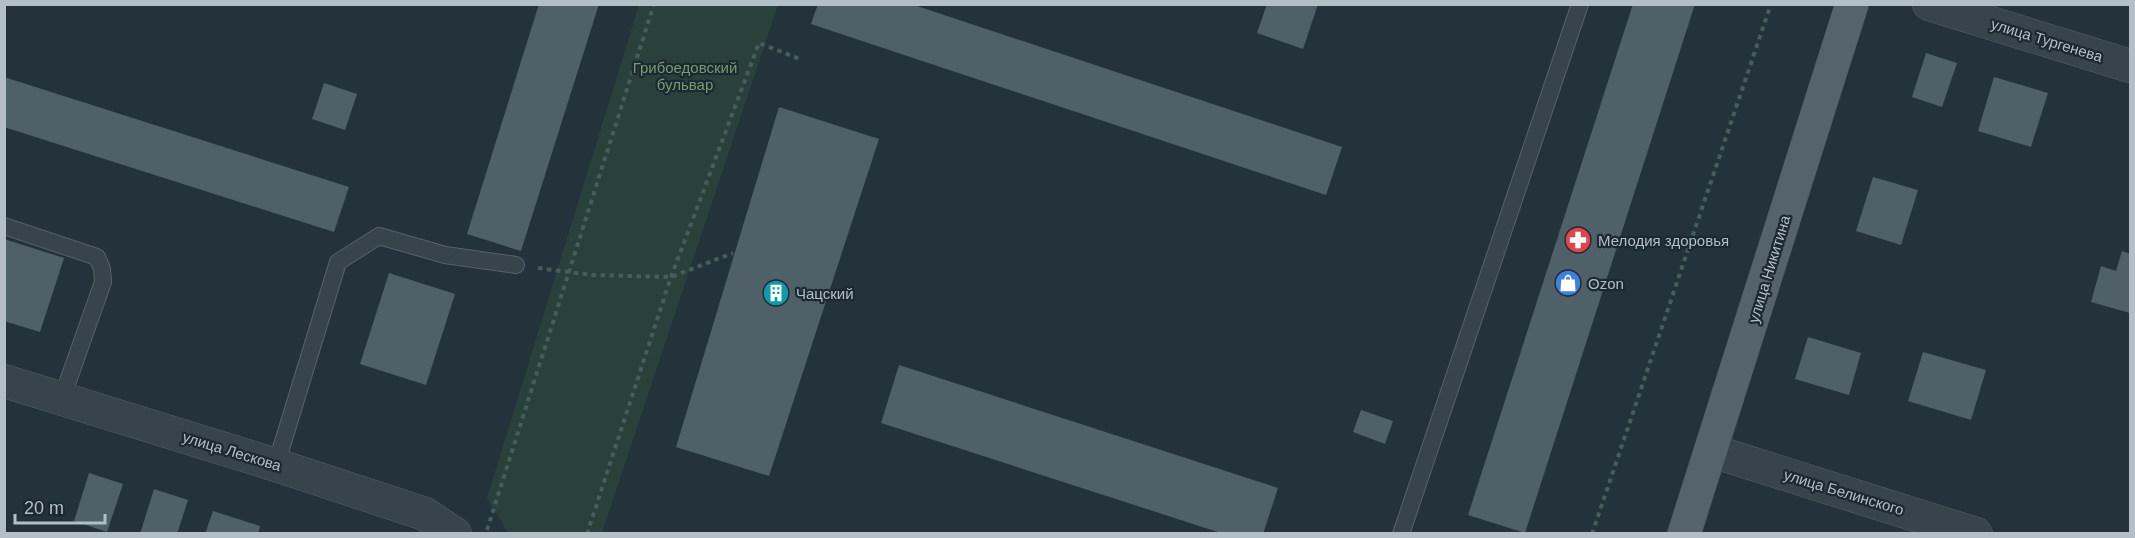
<svg xmlns="http://www.w3.org/2000/svg" width="2135" height="538" font-family="Arial,sans-serif">
	<rect width="100%" height="100%" fill="#24333b"/>
	<polygon fill="#29403b" points="639,5 778,5 602,533 508,533 487,498"/>
	<g fill="#4f6069">
		<polygon points="539,4 599,4 521,251 467,234"/>
		<polygon points="818,4 911,4 1342,147 1326,195 811,24"/>
		<polygon points="1267,4 1318,4 1303,49 1257,33"/>
		<polygon points="1633,4 1695,4 1525,533 1468,515"/>
		<polygon points="1926,53 1957,63 1942,107 1912,97"/>
		<polygon points="4,77 349,187 334,232 4,127"/>
		<polygon points="1994,77 2048,93 2031,147 1978,131"/>
		<polygon points="324,83 357,94 345,130 312,119"/>
		<polygon points="779,107 879,139 769,476 676,447"/>
		<polygon points="1873,177 1918,190 1901,245 1856,231"/>
		<polygon points="4,239 64,258 40,332 4,321"/>
		<polygon points="2122,251 2130,254 2130,313 2091,302 2101,266 2116,271"/>
		<polygon points="389,273 455,294 426,385 360,364"/>
		<polygon points="1808,337 1861,353 1849,395 1795,379"/>
		<polygon points="1923,352 1986,370 1971,420 1908,401"/>
		<polygon points="899,365 1278,488 1263,534 1224,534 881,423"/>
		<polygon points="1361,410 1393,421 1385,444 1353,432"/>
		<polygon points="89,473 123,484 107,532 74,521"/>
		<polygon points="154,489 188,500 177,534 140,534"/>
		<polygon points="213,511 260,526 258,534 205,534"/>
	</g>
	<g fill="none" stroke-linecap="round" stroke-linejoin="round">
		<defs>
			<g id="service">
				<polyline points="4,226 97,257 102,269 103,282 62,398"/>
				<polyline points="276,465 338,262 379,236 445,255 516,265"/>
				<polyline points="1401,534 1580,4"/>
			</g>
			<g id="minor">
				<polyline points="1929,4 2130,66"/>
				<polyline points="4,381 276,465 425,514 455,534"/>
				<polyline points="1712,451 1976,534"/>
			</g>
			<polyline id="primary" points="1684,534 1852,4"/>
		</defs>
		<use href="#service" stroke="#556269" stroke-width="18"/>
		<use href="#minor" stroke="#556269" stroke-width="34"/>
		<use href="#primary" stroke="#435057" stroke-width="34"/>
		<g stroke="#475d5a" stroke-width="4" stroke-dasharray="4.5 4.5" stroke-linecap="butt">
			<polyline points="538,268 592,275 671,277 733,253"/>
			<polyline points="487,530 654,4"/>
			<polyline points="587,534 671,277 759,43 800,59"/>
			<polyline points="1592,534 1771,4"/>
		</g>
		<use href="#service" stroke="#37444b" stroke-width="16"/>
		<use href="#minor" stroke="#37444b" stroke-width="33"/>
		<use href="#primary" stroke="#55646b" stroke-width="33"/>
	</g>
	<defs>
		<symbol id="pharmacy-disc" viewBox="-11 -11 22 22"><circle r="9.5" fill="#e0444e" stroke="#1d2930"/><path d="M-2-6h4v4h4v4h-4v4h-4v-4h-4v-4h4Z" fill="#fff"/></symbol>
		<symbol id="shop-disc" viewBox="-11 -11 22 22"><circle r="9.5" fill="#3f7fe0" stroke="#1d2930"/><path d="M-5-2.5h2.3a2.7 3.5 0 0 1 5.4 0H5L5.5 6h-11ZM-1.5-2.5h3a1.5 2.3 0 0 0-3 0Z" fill="#fff"/></symbol>
		<symbol id="building-disc" viewBox="-11 -11 22 22"><circle r="9.5" fill="#0f9aa8" stroke="#1d2930"/><path d="M-4-6H4V6H1V3H-1V6H-4ZM-2.5-4.3h1.7v1.8h-1.7ZM.8-4.3h1.7v1.8H.8ZM-2.5-1h1.7V.8h-1.7ZM.8-1h1.7V.8H.8Z" fill="#fff"/></symbol>
	</defs>
	<g fill-rule="evenodd">
		<use href="#pharmacy-disc" x="1563" y="225" width="30" height="30"/>
		<use href="#shop-disc" x="1553" y="268" width="30" height="30"/>
		<use href="#building-disc" x="761" y="278" width="30" height="30"/>
	</g>
	<g text-anchor="middle" dominant-baseline="central" stroke-width="4.5" stroke-linejoin="round" paint-order="stroke">
		<g font-size="15" fill="#b3bfc7" stroke="#1d2930">
			<text transform="translate(2047 40) rotate(17)">улица Тургенева</text>
			<text transform="translate(1769 269) rotate(-73)">улица Никитина</text>
			<text transform="translate(232 451) rotate(17)">улица Лескова</text>
			<text transform="translate(1844 492) rotate(17)">улица Белинского</text>
		</g>
		<g font-size="15" fill="#729c72" stroke="#1d2930">
			<text x="685" y="67">Грибоедовский<tspan x="685" dy="17">бульвар</tspan></text>
		</g>
		<g font-size="15" fill="#b3bfc7" stroke="#1d2930" text-anchor="start">
			<text x="1598" y="240">Мелодия здоровья</text>
			<text x="1588" y="283">Ozon</text>
			<text x="796" y="293">Чацский</text>
		</g>
	</g>
	<rect width="2135" height="538" fill="none" stroke="#b3bfc7" stroke-width="12"/>
	<path d="M15 514v9h90v-9" fill="none" stroke="#b3bfc7" stroke-width="3"/>
	<text x="24" y="514" font-size="18" fill="#b3bfc7" stroke="#1d2930" stroke-width="4.5" paint-order="stroke">20 m</text>
</svg>
